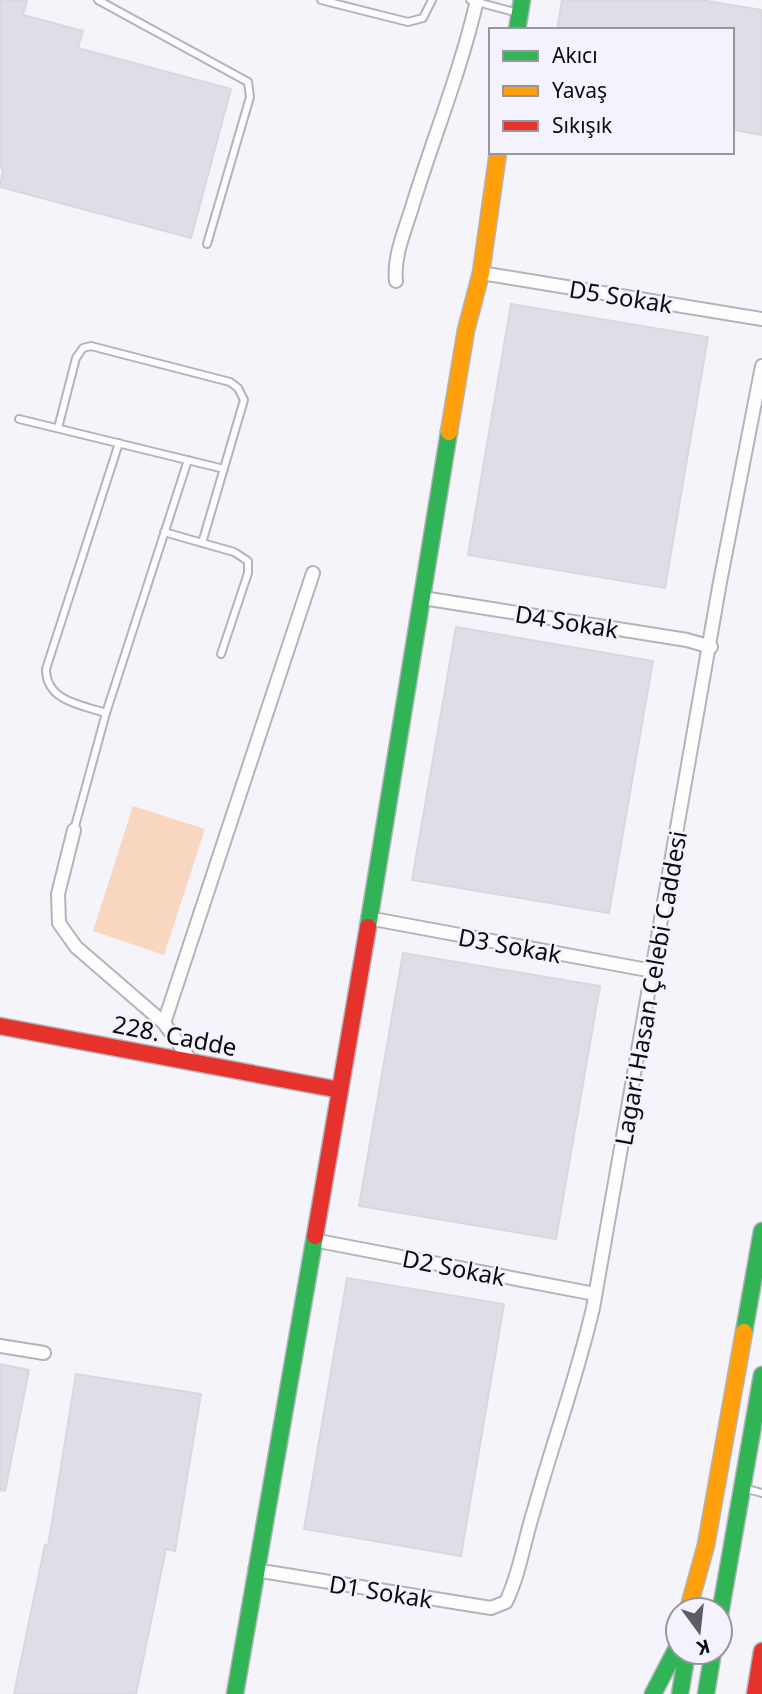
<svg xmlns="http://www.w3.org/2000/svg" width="762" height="1694" font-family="'Noto Sans',sans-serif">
	<rect width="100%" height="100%" fill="#f5f4fa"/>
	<polygon fill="#f8d6bf" points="133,806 205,829 164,955 93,931"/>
	<g fill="#dfdde6" stroke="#d9d8df" stroke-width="2">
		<polygon points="0,0 27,0 23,15 83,31 78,48 231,89 191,238 0,187 3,169 0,168"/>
		<polygon points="562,0 701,0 762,10 762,135 732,130 732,30 557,30"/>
		<polygon points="511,304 708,337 665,588 468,555"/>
		<polygon points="456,627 653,661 609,913 412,880"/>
		<polygon points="403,953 600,986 556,1239 359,1206"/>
		<polygon points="347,1278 504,1304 461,1556 304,1529"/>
		<polygon points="0,1364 29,1370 5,1491 0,1490"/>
		<polygon points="76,1374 201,1394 175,1551 166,1549 136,1694 14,1694 45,1545 48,1546"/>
	</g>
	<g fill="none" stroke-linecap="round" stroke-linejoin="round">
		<defs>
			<g id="lane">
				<polyline points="98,0 248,82 250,97 207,244"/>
				<polyline points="321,0 408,22 423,18 432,0"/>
				<polyline points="470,0 518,13"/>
				<polyline points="19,419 224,469"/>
				<polyline points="58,428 76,358 83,348 91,346 230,382 238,388 244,400 202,543"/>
				<polyline points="164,532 234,552 248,561 248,573 221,654"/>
				<path d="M106,713C81,705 46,701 46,669L119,443"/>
				<polyline points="74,830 106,713 188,460"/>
				<polyline points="747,1489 762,1493"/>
			</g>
			<g id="street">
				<polyline points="481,273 762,319"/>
				<path d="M396,281C393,256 406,228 413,204C434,136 461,70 477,0"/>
				<polyline points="423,598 687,640 711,647"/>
				<polyline points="74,830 58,894 59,923 76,947 164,1023 191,1061"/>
				<polyline points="368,918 653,971"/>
				<polyline points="164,1023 313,573"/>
				<polyline points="313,1240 595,1294"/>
				<polyline points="0,1346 44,1353"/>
				<path d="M255,1570L491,1608L506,1602C520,1573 524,1541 534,1510C553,1442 577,1377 593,1308L720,582L762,366"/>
			</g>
			<g id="fast">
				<polyline points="517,30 522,0"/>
				<polyline points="368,927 449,432"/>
				<polyline points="744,1332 762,1231"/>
				<polyline points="720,1614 762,1375"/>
				<polyline points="235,1694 315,1236"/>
				<polyline points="653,1694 678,1646"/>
				<polyline points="680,1694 687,1652"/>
				<polyline points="706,1694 713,1652"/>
			</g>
			<g id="slow">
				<polyline points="449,432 466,330 481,273 498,152"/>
				<polyline points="688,1610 706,1545 744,1332"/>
			</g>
			<g id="jam">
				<polyline points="0,1026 340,1090"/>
				<polyline points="315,1236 368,927"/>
				<polyline points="755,1694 762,1651"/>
			</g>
		</defs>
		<use href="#lane" stroke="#b4b3ba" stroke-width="10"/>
		<use href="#street" stroke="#b4b3ba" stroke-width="16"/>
		<use href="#fast" stroke="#b4b3ba" stroke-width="19"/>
		<use href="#slow" stroke="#b4b3ba" stroke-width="19"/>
		<use href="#jam" stroke="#b4b3ba" stroke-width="19"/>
		<use href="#lane" stroke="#fefdfe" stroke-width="6"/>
		<use href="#street" stroke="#fefdfe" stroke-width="12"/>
		<use href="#fast" stroke="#30b455" stroke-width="16"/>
		<use href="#slow" stroke="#ff9f0a" stroke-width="16"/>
		<use href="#jam" stroke="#e5322d" stroke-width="16"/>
	</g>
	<g text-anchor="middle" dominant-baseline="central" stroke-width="5" stroke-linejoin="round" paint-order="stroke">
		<g font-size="24" fill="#0c0a12" stroke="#f4f2fc">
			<text transform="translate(621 296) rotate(9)">D5 Sokak</text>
			<text transform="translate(567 621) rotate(9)">D4 Sokak</text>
			<text transform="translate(510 945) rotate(10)">D3 Sokak</text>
			<text transform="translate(650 988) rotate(-80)">Lagari Hasan Çelebi Caddesi</text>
			<text transform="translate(175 1035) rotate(11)">228. Cadde</text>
			<text transform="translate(454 1267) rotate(11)">D2 Sokak</text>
			<text transform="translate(381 1591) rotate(9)">D1 Sokak</text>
		</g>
	</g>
	<rect x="489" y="28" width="245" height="126" fill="#f4f2fc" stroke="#97959e" stroke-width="2"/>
	<rect x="503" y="51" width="35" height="10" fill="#30b455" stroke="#97959e" stroke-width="2"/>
	<text x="552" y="63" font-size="21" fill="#0c0a12">Akıcı</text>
	<rect x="503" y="86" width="35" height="10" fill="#ff9f0a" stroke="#97959e" stroke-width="2"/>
	<text x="552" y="98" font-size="21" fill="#0c0a12">Yavaş</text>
	<rect x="503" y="121" width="35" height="10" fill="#e5322d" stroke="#97959e" stroke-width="2"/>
	<text x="552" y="133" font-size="21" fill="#0c0a12">Sıkışık</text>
	<g transform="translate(699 1631) rotate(165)"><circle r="33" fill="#f4f2fc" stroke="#97959e" stroke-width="2"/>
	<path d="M0-5L12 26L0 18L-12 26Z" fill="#5e5c63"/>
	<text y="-10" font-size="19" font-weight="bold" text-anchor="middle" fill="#0c0a12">K</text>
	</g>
</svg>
